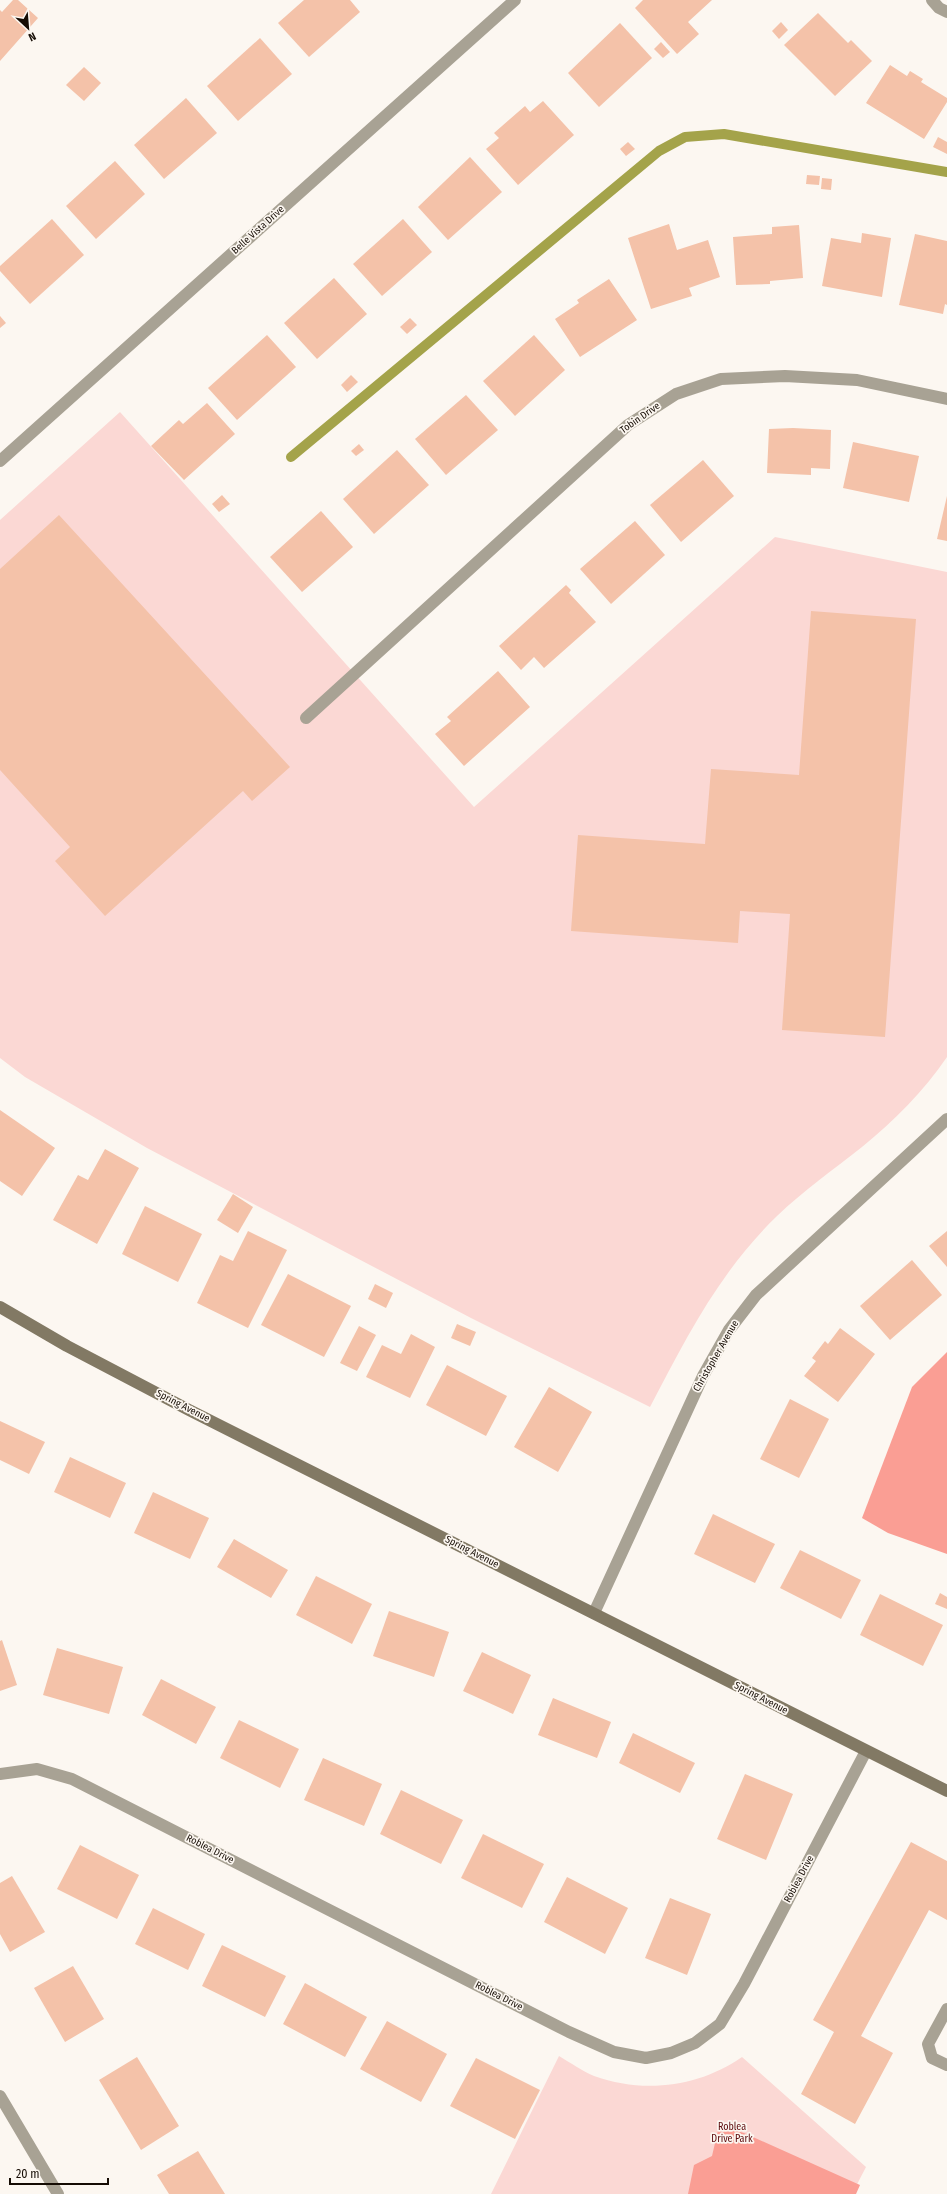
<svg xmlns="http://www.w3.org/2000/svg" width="947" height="2194" font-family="'Fira Sans Condensed',sans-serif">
	<rect width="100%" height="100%" fill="#fcf7f1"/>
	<g fill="#fbd8d4">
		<path d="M120,412L474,807L775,537L947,572V1057C924,1091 894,1121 862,1147C833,1170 803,1191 777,1216C720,1271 686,1338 650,1407L471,1318L147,1148L25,1077L0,1058V520Z"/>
		<path d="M559,2056C571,2063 582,2071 594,2076C644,2094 699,2087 742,2057L866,2167L852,2194H491Z"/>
	</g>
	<g fill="#fa9e94">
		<polygon points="947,1352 947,1554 888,1533 862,1518 912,1387"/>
		<polygon points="719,2126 744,2133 860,2185 856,2194 688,2194 694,2165 712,2156"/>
	</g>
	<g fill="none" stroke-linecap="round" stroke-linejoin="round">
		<polyline stroke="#a4a34a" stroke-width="10" points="291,457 659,151 685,137 724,134 947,172"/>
	</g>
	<g fill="#f4c2a9">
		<polygon points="13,0 18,0 38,18 0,61 0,10 2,12"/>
		<polygon points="304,0 350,0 360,12 309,57 278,23"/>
		<polygon points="643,0 712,0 688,22 699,34 677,54 635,8"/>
		<polygon points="818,13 848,43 851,40 872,61 835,96 784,45"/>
		<polygon points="781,22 788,30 779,39 772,31"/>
		<polygon points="620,23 652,58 599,107 568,73"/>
		<polygon points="260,38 292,74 238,121 207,86"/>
		<polygon points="661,42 670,52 663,58 654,49"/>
		<polygon points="890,65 907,76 910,71 923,79 921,82 947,98 947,102 924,139 866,103"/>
		<polygon points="84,67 101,83 84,101 66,85"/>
		<polygon points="186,98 217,133 164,179 134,145"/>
		<polygon points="543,101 574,135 518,185 486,149 499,138 494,133 525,106 530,112"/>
		<polygon points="938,137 947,142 947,154 933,147"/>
		<polygon points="628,142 635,149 626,156 620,149"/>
		<polygon points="470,157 502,192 448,240 418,207"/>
		<polygon points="115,161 145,194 96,239 66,206"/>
		<polygon points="807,175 820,176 819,185 806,184"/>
		<polygon points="822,178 832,179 831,190 821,189"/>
		<polygon points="52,219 84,255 30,304 0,271 0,266"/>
		<polygon points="403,219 432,252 382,296 353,264"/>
		<polygon points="669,224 677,250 708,240 720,277 689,288 692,296 651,309 628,238"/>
		<polygon points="799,225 803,278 770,281 770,284 736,285 733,237 772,234 772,227"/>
		<polygon points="862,233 891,238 882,297 822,286 831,238 861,243"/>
		<polygon points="915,234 947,241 947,305 945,304 943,314 899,305"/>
		<polygon points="334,278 367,314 317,359 284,323"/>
		<polygon points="609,279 637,320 580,357 555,319 579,303 577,300"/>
		<polygon points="0,316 6,323 0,328"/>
		<polygon points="410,318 417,325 407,334 400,327"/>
		<polygon points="267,335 296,367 237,420 208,388"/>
		<polygon points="534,335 565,370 515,416 483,381"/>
		<polygon points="351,375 358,382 347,392 341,385"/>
		<polygon points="466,395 498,430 446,475 415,439"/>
		<polygon points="207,403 235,434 184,480 151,446 179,420 183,424"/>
		<polygon points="793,428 831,430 830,469 811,468 811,475 767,473 769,429"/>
		<polygon points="853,442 919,456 909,502 843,488"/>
		<polygon points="359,444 364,450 356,456 351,451"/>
		<polygon points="397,450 429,485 374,534 343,499"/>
		<polygon points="703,460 734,496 681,542 650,505"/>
		<polygon points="222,495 230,504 219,512 212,504"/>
		<polygon points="947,496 947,541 937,539"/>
		<polygon points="321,511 353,547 302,592 270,557"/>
		<polygon points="59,515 290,767 252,801 243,791 105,916 55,861 70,847 0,770 0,569"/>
		<polygon points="635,521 665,555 611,604 580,569"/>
		<polygon points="566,585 571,590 569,593 596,622 544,668 534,657 521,670 499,646"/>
		<polygon points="811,611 916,619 885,1037 782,1030 790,914 740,911 738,943 571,931 578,835 705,844 711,769 799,775"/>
		<polygon points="498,671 530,707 464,766 435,734 451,721 447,717"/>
		<polygon points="0,1110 55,1148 22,1196 0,1181"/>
		<polygon points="105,1149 139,1168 97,1244 53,1220 78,1175 88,1180"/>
		<polygon points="233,1194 253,1207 238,1233 217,1220"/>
		<polygon points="145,1206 202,1234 178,1282 122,1254"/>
		<polygon points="248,1231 287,1250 248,1328 197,1303 220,1255 233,1261"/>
		<polygon points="947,1231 947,1267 929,1246"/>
		<polygon points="912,1260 942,1295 890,1340 860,1306"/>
		<polygon points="288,1274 351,1306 324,1357 261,1325"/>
		<polygon points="375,1284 393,1293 386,1308 368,1299"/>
		<polygon points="457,1324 476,1332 470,1346 451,1338"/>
		<polygon points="359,1326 376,1335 357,1371 340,1363"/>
		<polygon points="840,1328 875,1354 838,1402 804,1376 816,1361 812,1358 825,1341 828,1344"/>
		<polygon points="411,1334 435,1347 410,1398 366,1377 382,1345 401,1354"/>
		<polygon points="447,1365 507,1396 486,1436 426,1405"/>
		<polygon points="549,1387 592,1412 558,1472 514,1447"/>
		<polygon points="790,1399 829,1419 799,1478 760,1459"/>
		<polygon points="0,1421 45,1442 29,1474 0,1460"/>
		<polygon points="70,1457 126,1483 110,1518 54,1492"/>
		<polygon points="153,1492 209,1518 190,1559 134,1533"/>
		<polygon points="713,1514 775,1544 755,1583 694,1554"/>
		<polygon points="234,1539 288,1570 271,1598 217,1567"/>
		<polygon points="800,1550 861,1580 841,1619 780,1588"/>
		<polygon points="316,1576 372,1604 352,1644 296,1615"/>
		<polygon points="940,1593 947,1597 947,1609 935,1604"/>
		<polygon points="880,1594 943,1625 923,1666 860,1635"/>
		<polygon points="389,1611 449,1632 434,1677 373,1656"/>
		<polygon points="2,1640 17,1685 0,1691 0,1641"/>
		<polygon points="57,1648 123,1667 109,1714 43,1695"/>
		<polygon points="482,1652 531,1675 513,1714 463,1691"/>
		<polygon points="161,1679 216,1707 196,1744 142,1715"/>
		<polygon points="553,1698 611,1722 597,1758 538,1735"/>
		<polygon points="239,1720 299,1749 280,1788 220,1758"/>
		<polygon points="633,1733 695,1763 680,1793 619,1763"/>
		<polygon points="323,1758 382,1784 364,1826 304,1800"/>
		<polygon points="745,1774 793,1794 766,1860 717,1839"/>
		<polygon points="401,1790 463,1820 441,1864 380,1834"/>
		<polygon points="483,1834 544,1864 522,1908 461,1878"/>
		<polygon points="911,1842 947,1861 947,1920 929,1910 861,2036 893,2053 855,2124 801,2094 834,2032 813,2020"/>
		<polygon points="80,1845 139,1875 117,1919 57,1889"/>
		<polygon points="12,1876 45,1932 10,1952 0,1934 0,1883"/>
		<polygon points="567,1877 628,1908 605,1954 544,1922"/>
		<polygon points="670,1898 711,1914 687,1975 645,1958"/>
		<polygon points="153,1908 205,1934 188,1970 135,1944"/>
		<polygon points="222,1945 286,1976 265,2017 202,1986"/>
		<polygon points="73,1966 104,2019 65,2042 34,1988"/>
		<polygon points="305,1983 367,2017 345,2057 283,2024"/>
		<polygon points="387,2021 447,2054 421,2102 360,2069"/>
		<polygon points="137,2057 179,2126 141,2150 99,2080"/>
		<polygon points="476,2058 540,2090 515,2139 450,2106"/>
		<polygon points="198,2151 225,2194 169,2194 157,2175"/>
	</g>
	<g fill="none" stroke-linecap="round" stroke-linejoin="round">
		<polyline stroke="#a8a294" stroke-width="12" points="947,2009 928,2044 932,2058 947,2065"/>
		<g stroke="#a8a294" stroke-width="12">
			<polyline points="932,0 939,8 947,12"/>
			<polyline points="0,461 515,0"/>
			<polyline points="306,718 628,425 676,394 721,379 785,376 857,380 947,399"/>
			<polyline points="594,1613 703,1376 729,1330 756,1295 947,1119"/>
			<polyline points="0,1774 37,1769 72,1779 569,2032 614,2052 646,2058 671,2053 695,2043 720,2024 744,1984 866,1751"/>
			<polyline points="0,2096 58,2194"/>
		</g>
		<polyline stroke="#827964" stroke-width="12" points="0,1307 67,1346 189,1410 947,1791"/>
	</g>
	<g text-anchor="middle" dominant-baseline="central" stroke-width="3.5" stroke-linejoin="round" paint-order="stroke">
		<g font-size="10" fill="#150c04" stroke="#fcf7f1">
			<text transform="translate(258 230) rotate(-42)">Belle Vista Drive</text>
			<text transform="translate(640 418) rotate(-35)">Tobin Drive</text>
			<text transform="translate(716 1356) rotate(-60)">Christopher Avenue</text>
			<text transform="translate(183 1406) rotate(27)">Spring Avenue</text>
			<text transform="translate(472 1552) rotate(27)">Spring Avenue</text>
			<text transform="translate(761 1698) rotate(27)">Spring Avenue</text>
			<text transform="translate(210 1849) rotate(27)">Roblea Drive</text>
			<text transform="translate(799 1879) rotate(-62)">Roblea Drive</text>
			<text transform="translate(499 1996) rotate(27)">Roblea Drive</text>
		</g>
		<g font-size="10" fill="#5c0a0c" stroke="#fcf7f1">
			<text x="732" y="2127">Roblea<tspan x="732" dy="12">Drive Park</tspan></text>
		</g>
	</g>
	<g transform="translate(28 28) rotate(154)" stroke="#fcf7f1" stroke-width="3" paint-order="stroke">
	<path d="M0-3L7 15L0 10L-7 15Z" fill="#150c04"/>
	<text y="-6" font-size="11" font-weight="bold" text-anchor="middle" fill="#150c04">N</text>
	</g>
	<path d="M10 2178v6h98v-6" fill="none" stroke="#150c04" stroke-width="2"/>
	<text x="16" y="2178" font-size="12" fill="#150c04" stroke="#fcf7f1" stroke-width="3" paint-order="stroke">20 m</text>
</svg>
